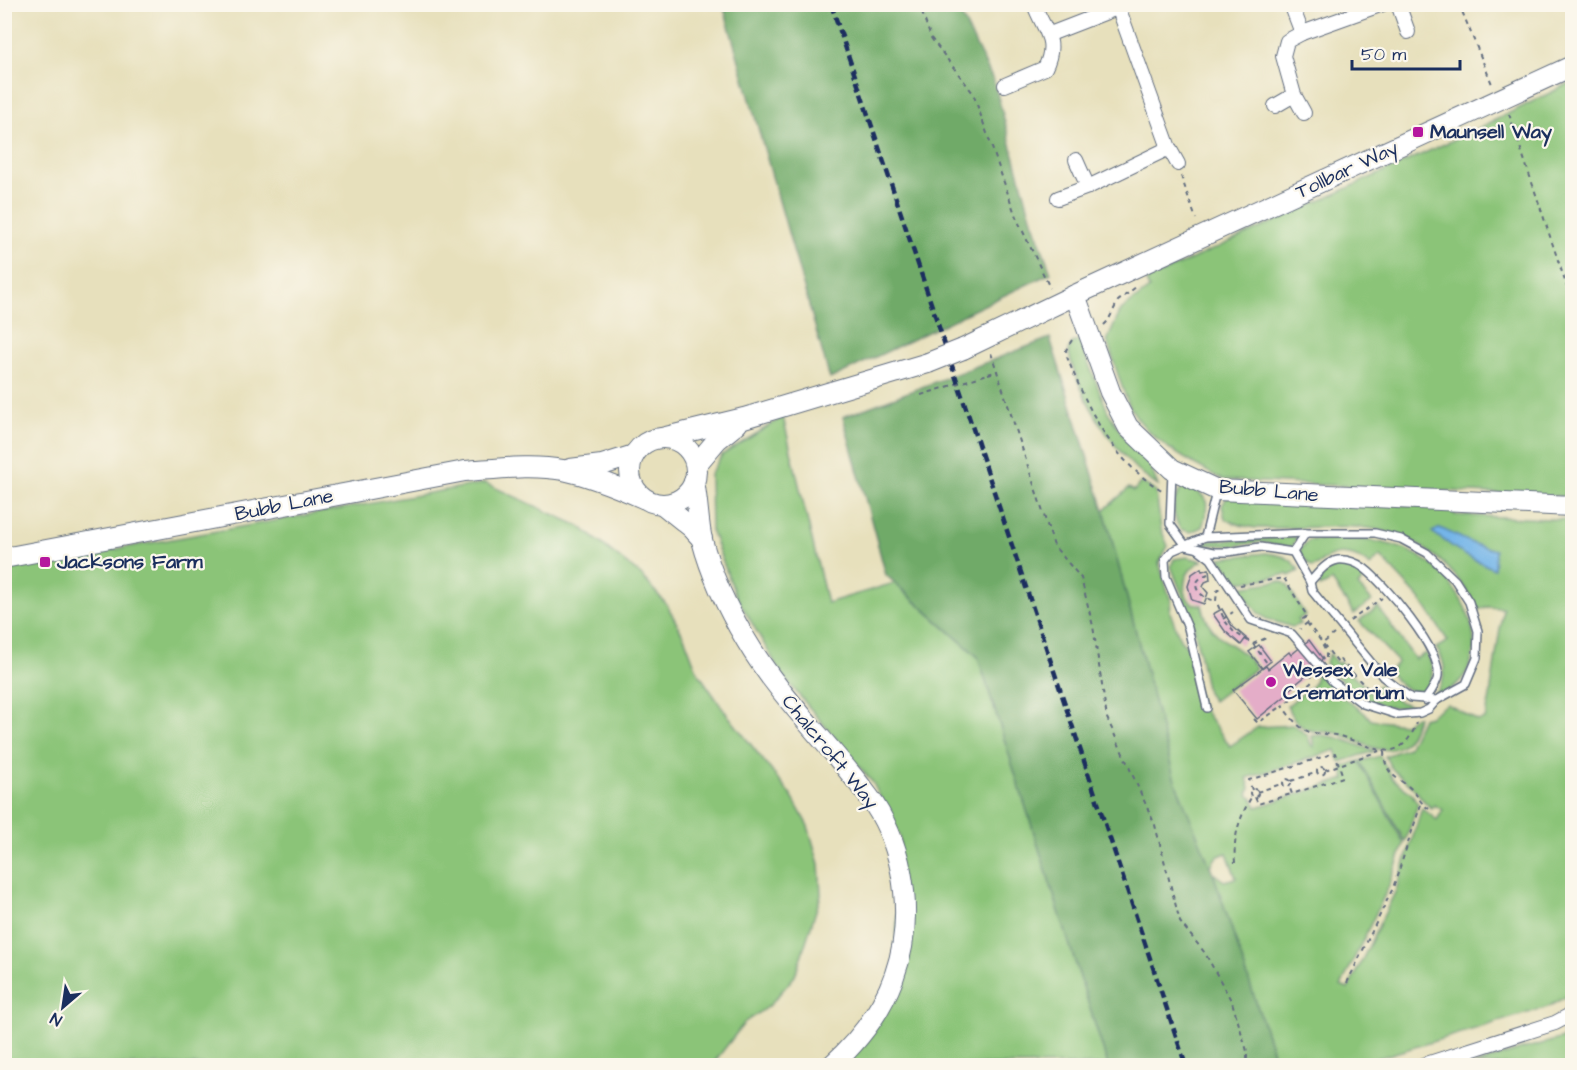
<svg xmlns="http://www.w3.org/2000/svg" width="1577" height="1070" font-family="'Architects Daughter',sans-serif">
	<rect width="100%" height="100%" fill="#fbf7ec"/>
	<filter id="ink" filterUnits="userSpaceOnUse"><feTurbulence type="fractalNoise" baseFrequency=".0167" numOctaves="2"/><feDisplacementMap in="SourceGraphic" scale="12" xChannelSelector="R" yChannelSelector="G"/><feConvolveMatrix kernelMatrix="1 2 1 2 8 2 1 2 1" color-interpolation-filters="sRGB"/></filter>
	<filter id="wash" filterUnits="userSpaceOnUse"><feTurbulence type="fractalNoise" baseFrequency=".008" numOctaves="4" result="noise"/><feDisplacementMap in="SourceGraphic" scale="24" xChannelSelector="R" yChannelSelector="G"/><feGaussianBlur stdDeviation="1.35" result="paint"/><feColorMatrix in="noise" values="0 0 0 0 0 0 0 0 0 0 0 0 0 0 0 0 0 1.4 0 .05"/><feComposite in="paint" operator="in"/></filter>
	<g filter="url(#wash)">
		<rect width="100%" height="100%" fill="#e7e0bc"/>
		<g fill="#8bc478" stroke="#537a6b" stroke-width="1.5">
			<path d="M1572,82V497L1223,480C1191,462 1151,443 1132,410C1121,391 1115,362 1107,341L1121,310L1149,289L1146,280L1475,130Z"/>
			<path d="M1079,340L1108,412L1124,437L1148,460L1158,486C1117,460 1079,397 1068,350L1072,343Z"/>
			<polygon points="783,417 827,603 894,583 978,657 1108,1065 843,1065 894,998 900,837 873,783 782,675 735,594 711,530 710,474 722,455"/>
			<polygon points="485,483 579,526 641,575 667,605 685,639 697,671 723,709 792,797 808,826 819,864 821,895 795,976 770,1005 745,1022 712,1065 5,1065 5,569"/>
			<path d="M1140,483H1143L1156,492L1161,529L1168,546L1159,563L1171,601L1170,612L1180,639L1188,647L1197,692L1203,709L1230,746L1258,727L1294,725L1308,736L1311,745L1314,747L1312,736C1335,732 1353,745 1375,751L1340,762L1336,750L1247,778L1250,788L1248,795L1253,799L1257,807L1345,779L1342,767L1359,761L1404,844L1389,886L1341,986L1348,989L1396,890L1422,808L1437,820L1443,810L1434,805L1432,808C1422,802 1423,799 1416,791C1403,776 1394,777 1385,756L1408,748L1422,718L1430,716L1447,704L1478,721L1485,719L1489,702L1503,608L1485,607L1478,610C1457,569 1422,537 1374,529C1347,524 1316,528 1287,528C1263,528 1247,530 1225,519L1222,506L1227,497L1455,507V515L1572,520V993L1548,1007L1355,1065H1277L1213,873L1224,881L1236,878L1227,853C1216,856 1213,859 1210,870L1175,781L1104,510L1129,488L1134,491Z"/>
			<path d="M1187,486C1210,496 1210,504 1202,527L1191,532L1180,529C1172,515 1170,494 1187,486Z"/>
			<polygon points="1297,537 1292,547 1259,542 1234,546 1199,544 1206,541"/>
			<path d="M1349,539C1377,540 1405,545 1428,562C1460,586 1490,638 1464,676C1456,687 1447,693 1434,695C1447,679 1448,664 1436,648L1448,641L1420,599L1380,556L1370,566C1358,555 1339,549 1324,560C1319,563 1319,566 1312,567L1300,554L1301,548L1309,540Z"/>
			<path d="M1266,553C1280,555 1293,557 1299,571L1289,576L1287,574L1263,579L1237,582L1220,558Z"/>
			<path d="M1188,557L1202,561C1184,570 1179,588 1191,603L1202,605C1210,645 1240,641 1256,668L1213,701L1207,693L1194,626L1171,566L1174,559Z"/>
			<path d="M1344,565L1357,569L1365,577L1358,586L1372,601L1354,614L1332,581L1320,587C1319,573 1331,567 1344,565Z"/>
			<polygon points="1279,581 1285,583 1288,586 1305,615 1298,620 1300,624 1292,627 1267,619 1258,613 1239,587"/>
			<path d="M1378,607L1415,659L1426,653C1435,666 1435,680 1422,691C1408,694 1397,682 1388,672L1398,662L1359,621Z"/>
			<path d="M1330,654L1337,664L1340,662L1371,693L1379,685L1400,702L1413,706C1375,713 1348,691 1325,663Z"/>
			<path d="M1318,669C1324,679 1331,688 1340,695C1351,704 1363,709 1371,720L1404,724L1414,717H1418C1414,726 1410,740 1402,745C1381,759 1356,738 1336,733C1325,731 1313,733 1304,728C1296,723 1290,714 1287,706L1313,685Z"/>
			<polygon points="1380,756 1393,779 1412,794 1418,804 1405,842 1360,761"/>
			<polygon points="1572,1036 1572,1065 1474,1065 1522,1049"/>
		</g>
		<g fill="#70aa68" stroke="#466c63" stroke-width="1.5">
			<polygon points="723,5 956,5 994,82 1031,217 1051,273 830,379"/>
			<polygon points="1050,338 1104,510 1175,781 1213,873 1277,1065 1108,1065 978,657 886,575 843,417"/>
		</g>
		<polygon fill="#74b5e8" stroke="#4872a3" stroke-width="1.5" points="1440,528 1474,544 1495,550 1494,569 1465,555 1432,532"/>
		<g id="blocks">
			<g fill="#e4adc8">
				<polygon points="1201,568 1202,571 1209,569 1210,580 1205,582 1203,587 1208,593 1204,604 1192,600 1188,586 1192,574"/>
				<polygon points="1222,609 1232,626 1246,638 1241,645 1225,631 1213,614"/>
				<polygon points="1309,640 1323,659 1306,673 1307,675 1286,692 1288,694 1257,719 1233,690 1266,666 1268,669 1289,652 1291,655"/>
				<polygon points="1259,645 1271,661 1262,668 1249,652"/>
			</g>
		</g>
	</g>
	<g filter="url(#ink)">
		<use href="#blocks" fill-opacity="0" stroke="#626d7f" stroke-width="1.5"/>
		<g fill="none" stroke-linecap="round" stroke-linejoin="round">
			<defs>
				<g id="lane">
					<polyline points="1172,471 1170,524 1186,546 1214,552 1228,552 1260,547 1293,552 1310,582 1312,591 1383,677 1411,698 1437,700"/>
					<polyline points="1216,492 1205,537 1306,533"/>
					<polyline points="1205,537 1172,551 1165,560 1166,577 1188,628 1207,708"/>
					<polyline points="1198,549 1211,559 1251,620 1292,634 1333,682 1363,704 1398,715 1420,713 1429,709 1437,700 1466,684 1477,658 1478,631 1469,602 1455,580 1427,553 1401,539 1375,533 1306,533 1293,552"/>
					<path d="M1310,582C1318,573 1326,562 1338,560C1347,559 1358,563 1364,568C1384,583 1442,651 1438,676C1437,684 1430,693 1425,700"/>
				</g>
				<g id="street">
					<polyline points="1117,4 1169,148 1178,164"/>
					<polyline points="1291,4 1302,33"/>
					<polyline points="1398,4 1408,32"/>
					<polyline points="1050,34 1117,8"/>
					<path d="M1005,85L1045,68C1059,39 1043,30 1034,4"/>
					<polyline points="1275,106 1294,95"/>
					<polyline points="1304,113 1294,95 1283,56 1287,41 1302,33 1383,4"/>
					<polyline points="1076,160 1088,187"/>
					<polyline points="1058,198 1088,187 1169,148"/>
					<polyline points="1420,1066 1555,1023 1572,1014"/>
				</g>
				<g id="secondary">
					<polyline points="1075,295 1110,392 1128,427 1172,469 1217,490 1572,506"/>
					<polyline points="963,349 1075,295 1572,66"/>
					<polyline points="662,438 744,418 928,363"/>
					<circle cx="663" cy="471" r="33"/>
					<polyline points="696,465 717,440 737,424"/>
					<polyline points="570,469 602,465 634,455"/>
					<path d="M694,482C698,501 698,522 702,540C711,574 728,610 746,640C780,698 829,743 869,797C885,818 896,846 901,871C916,949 889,1014 831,1066"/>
					<polyline points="662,504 692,528 702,539"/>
					<path d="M4,558L465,471C496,469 532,464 563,470C588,475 620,488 643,498"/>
				</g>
			</defs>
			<use href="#lane" stroke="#626d7f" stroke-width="10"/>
			<use href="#street" stroke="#626d7f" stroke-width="16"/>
			<use href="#secondary" stroke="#626d7f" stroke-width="22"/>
			<g stroke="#626d7f" stroke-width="2" stroke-dasharray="4.5 4.5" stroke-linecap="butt">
				<polyline points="919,4 931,38 973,93 1016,217 1050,288"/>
				<polyline points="1459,4 1492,84"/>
				<polyline points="1509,114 1572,302"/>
				<polyline points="1181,176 1196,219"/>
				<polyline points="1104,325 1108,321 1118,301 1136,287"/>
				<path d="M1072,340L1066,350L1067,357C1087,407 1113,463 1162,490"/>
				<polyline points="991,353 1054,546 1081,578 1093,626 1107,718 1155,825 1180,922 1205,953 1232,1002 1247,1051 1247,1066"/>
				<polyline points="988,374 998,371"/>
				<path d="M1208,574C1185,583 1200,598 1216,601"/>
				<polyline points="1240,585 1284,578 1307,616 1303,619 1307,623 1300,629"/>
				<polyline points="1220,589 1217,591 1216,601 1225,621 1234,632 1253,644 1267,663"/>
				<polyline points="1223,619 1233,612"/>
				<polyline points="1350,621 1382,598"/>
				<polyline points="1307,623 1338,663 1340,660 1371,692 1377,686"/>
				<polyline points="1253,644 1266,638"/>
				<polyline points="1326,658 1326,652 1322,644 1334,634"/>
				<path d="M1312,673L1311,683L1282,706C1290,716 1299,730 1313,733C1322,734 1332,734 1340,736C1375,747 1398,768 1417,723"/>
				<polyline points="1254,719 1258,723 1282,706"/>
				<path d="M1384,751C1385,780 1401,776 1415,793C1421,801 1422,805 1431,810"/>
				<circle cx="1321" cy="771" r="4"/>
				<polyline points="1325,770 1379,751"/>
				<circle cx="1287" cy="783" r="4"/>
				<polyline points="1291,781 1318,772"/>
				<circle cx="1254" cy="793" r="4"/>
				<polyline points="1252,790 1249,780 1335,753 1343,777 1292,794 1289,786"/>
				<polyline points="1257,792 1284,783"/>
				<polyline points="1255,797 1258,804 1291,794"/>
				<path d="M1235,863C1233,837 1239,818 1252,796"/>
				<polyline points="1347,983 1393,888 1421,804"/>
			</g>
			<use href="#lane" stroke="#fff" stroke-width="7"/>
			<use href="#street" stroke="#fff" stroke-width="14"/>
			<use href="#secondary" stroke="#fff" stroke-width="20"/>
			<polyline stroke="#1b2f5e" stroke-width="4.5" stroke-dasharray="9 4.5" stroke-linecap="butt" points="831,4 1186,1066"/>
			<defs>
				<polyline id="secondary-bridge" points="928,363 963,349"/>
			</defs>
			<use href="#secondary-bridge" stroke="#626d7f" stroke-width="22" stroke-linecap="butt"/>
			<polyline stroke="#626d7f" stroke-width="2" stroke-dasharray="4.5 4.5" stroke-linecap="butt" points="921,395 988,374"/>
			<use href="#secondary-bridge" stroke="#fff" stroke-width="20"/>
		</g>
	</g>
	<g fill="#b5179e" stroke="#fbf7ec" stroke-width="2">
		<rect x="1412" y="126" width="12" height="12" rx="3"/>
		<rect x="39" y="556" width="12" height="12" rx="3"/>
		<circle cx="1271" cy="682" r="6"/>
	</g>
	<g text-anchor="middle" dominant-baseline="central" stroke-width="4.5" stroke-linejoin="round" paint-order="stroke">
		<g font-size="20" font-weight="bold" fill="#1b2f5e" stroke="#fbf7ec" text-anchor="start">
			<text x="1430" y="132">Maunsell Way</text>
			<text x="57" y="562">Jacksons Farm</text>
			<text x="1283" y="670">Wessex Vale<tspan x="1283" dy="23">Crematorium</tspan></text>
		</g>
		<g font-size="20" fill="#1b2f5e" stroke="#fbf7ec">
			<text transform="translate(1347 170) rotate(-25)">Tollbar Way</text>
			<text transform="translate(1269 491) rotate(5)">Bubb Lane</text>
			<text transform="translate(284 505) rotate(-11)">Bubb Lane</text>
			<text transform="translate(830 752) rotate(51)">Chalcroft Way</text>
		</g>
	</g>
	<rect width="1577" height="1070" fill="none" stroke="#fbf7ec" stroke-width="24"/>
	<g transform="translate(63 1007) rotate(209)" stroke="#fbf7ec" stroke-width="4.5" paint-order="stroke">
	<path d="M0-4.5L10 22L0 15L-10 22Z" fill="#1b2f5e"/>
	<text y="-9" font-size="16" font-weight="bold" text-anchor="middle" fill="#1b2f5e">N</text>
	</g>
	<path d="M1352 60v9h108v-9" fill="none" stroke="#1b2f5e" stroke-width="3"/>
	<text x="1361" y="60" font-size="18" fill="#1b2f5e" stroke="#fbf7ec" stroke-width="4.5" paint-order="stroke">50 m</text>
</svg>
